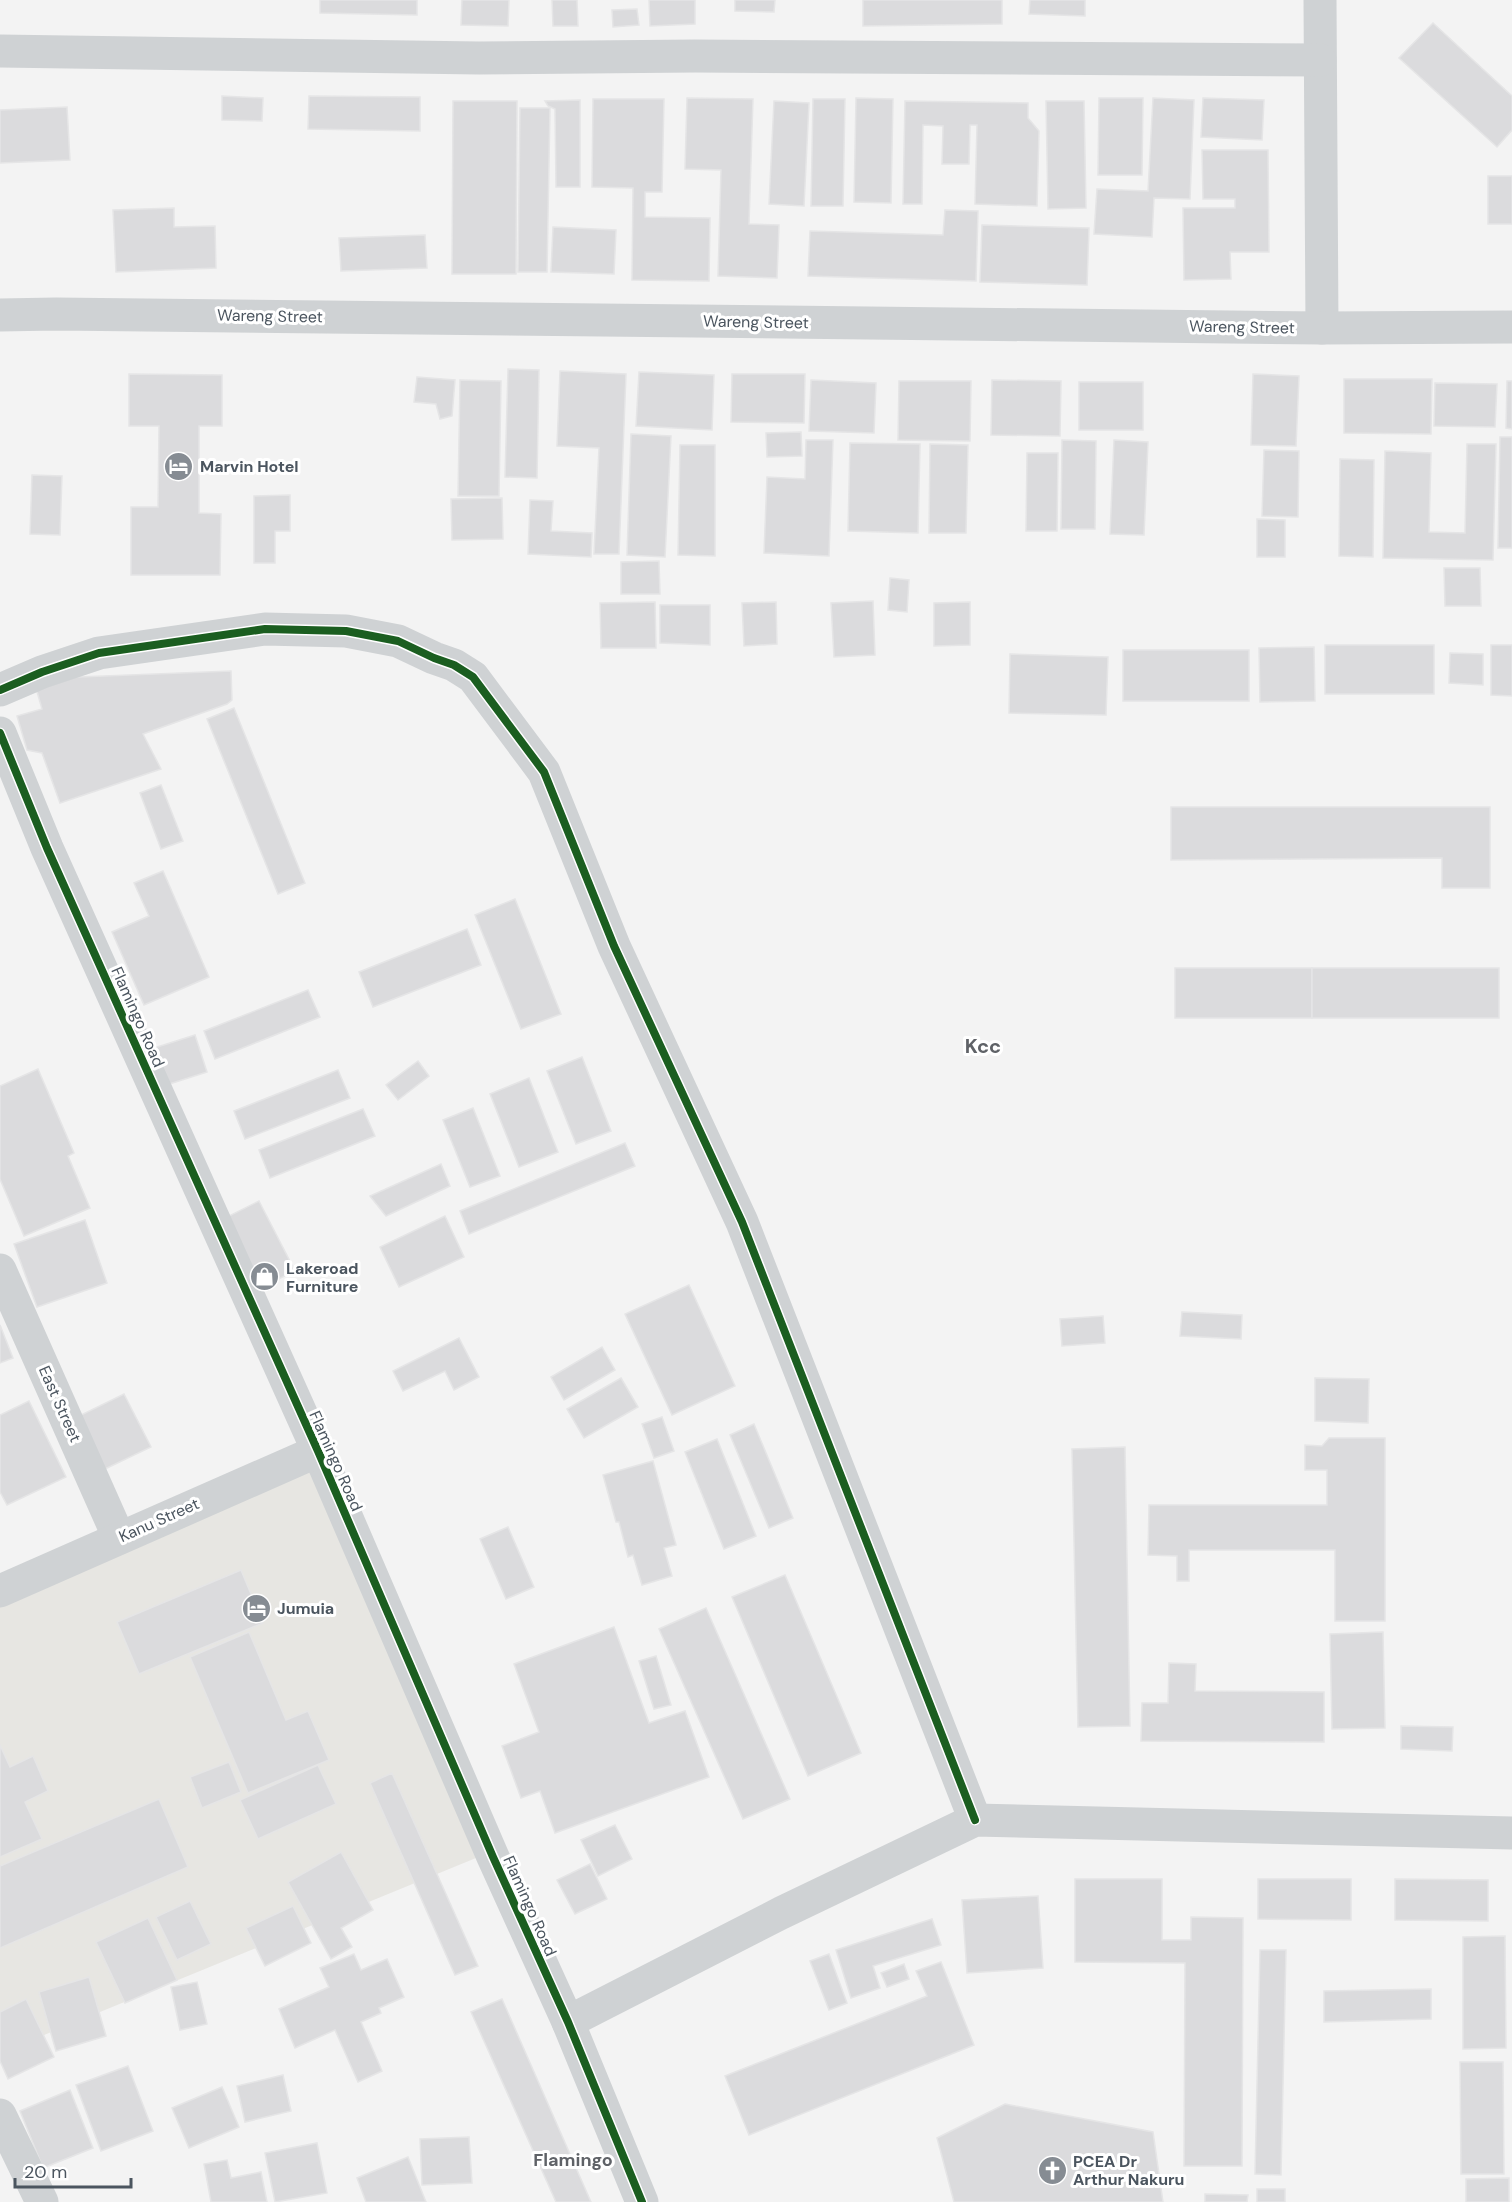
<svg xmlns="http://www.w3.org/2000/svg" width="1512" height="2202" font-family="'DM Sans',sans-serif">
	<rect width="100%" height="100%" fill="#f3f3f3"/>
	<polygon fill="#e7e6e2" points="317,1457 493,1851 0,2053 0,1595"/>
	<g fill="#dbdbdd" stroke="#e5e5e6" stroke-width="1.5">
		<polygon points="320,0 417,0 417,15 320,13"/>
		<polygon points="462,0 509,0 508,26 461,25"/>
		<polygon points="552,0 577,0 578,26 553,26"/>
		<polygon points="649,0 695,0 695,24 650,26"/>
		<polygon points="735,0 775,0 774,12 735,11"/>
		<polygon points="863,0 1002,0 1002,24 863,26"/>
		<polygon points="1030,0 1085,0 1085,16 1029,14"/>
		<polygon points="637,9 639,25 613,27 612,10"/>
		<polygon points="1433,23 1512,96 1512,130 1497,147 1399,58"/>
		<polygon points="222,96 263,98 262,121 222,120"/>
		<polygon points="309,96 420,97 420,131 308,129"/>
		<polygon points="687,98 753,99 749,224 779,225 777,278 718,276 721,170 685,169"/>
		<polygon points="856,98 893,99 891,203 854,202"/>
		<polygon points="1099,98 1143,98 1142,175 1098,175"/>
		<polygon points="1153,98 1194,100 1190,199 1154,198 1152,237 1094,234 1097,189 1148,191"/>
		<polygon points="1203,98 1264,100 1262,140 1201,137"/>
		<polygon points="593,99 664,99 662,192 645,192 645,217 710,218 709,281 632,280 633,188 592,187"/>
		<polygon points="813,99 845,99 843,206 811,206"/>
		<polygon points="580,100 580,187 556,187 555,109 548,106 545,101"/>
		<polygon points="453,101 517,101 516,274 452,274"/>
		<polygon points="774,101 809,103 804,206 769,204"/>
		<polygon points="905,101 1028,103 1028,118 1039,131 1037,206 975,204 977,125 970,125 969,164 942,164 943,126 923,125 922,204 903,204"/>
		<polygon points="1046,101 1084,101 1086,208 1048,209"/>
		<polygon points="67,107 70,160 0,163 0,110"/>
		<polygon points="520,108 550,108 547,272 518,272"/>
		<polygon points="1202,150 1268,150 1269,252 1230,252 1231,279 1184,280 1183,208 1235,208 1235,199 1203,199"/>
		<rect x="1488" y="176" width="24" height="48"/>
		<polygon points="174,208 174,227 215,226 216,268 116,272 113,210"/>
		<polygon points="945,210 978,211 976,281 808,276 810,231 943,235"/>
		<polygon points="982,225 1089,228 1087,285 980,282"/>
		<polygon points="553,227 616,230 614,274 551,272"/>
		<polygon points="425,235 427,268 341,271 339,238"/>
		<polygon points="508,369 539,370 537,478 505,477"/>
		<polygon points="560,371 626,374 619,554 594,554 599,448 557,446"/>
		<polygon points="639,372 714,375 712,430 636,426"/>
		<polygon points="129,374 222,375 222,426 199,426 199,513 221,514 220,575 131,575 131,507 158,507 159,426 129,426"/>
		<polygon points="732,374 805,374 804,423 731,422"/>
		<polygon points="1253,374 1299,376 1296,446 1251,445"/>
		<polygon points="417,377 455,380 452,416 440,419 436,404 414,402"/>
		<polygon points="1344,379 1432,379 1431,434 1344,433"/>
		<polygon points="460,380 501,381 499,496 458,496"/>
		<polygon points="811,380 876,383 874,433 809,431"/>
		<polygon points="992,380 1061,381 1060,436 991,435"/>
		<polygon points="899,381 971,381 970,441 898,440"/>
		<polygon points="1507,381 1512,381 1512,429 1506,428"/>
		<rect x="1079" y="382" width="64" height="48"/>
		<polygon points="1435,383 1497,384 1495,427 1434,426"/>
		<polygon points="801,432 802,456 767,457 766,433"/>
		<polygon points="631,434 671,436 665,557 627,555"/>
		<polygon points="1500,437 1512,437 1512,548 1498,548"/>
		<polygon points="806,440 833,440 829,556 764,553 767,477 805,479"/>
		<polygon points="1062,440 1096,441 1095,529 1061,529"/>
		<polygon points="1114,440 1148,442 1144,535 1110,534"/>
		<polygon points="850,443 920,444 918,533 848,531"/>
		<polygon points="930,444 968,445 966,533 929,533"/>
		<polygon points="1467,444 1496,444 1493,560 1383,558 1385,451 1431,453 1429,532 1465,533"/>
		<polygon points="680,445 715,445 715,556 678,555"/>
		<polygon points="1264,450 1299,451 1298,517 1262,516"/>
		<polygon points="1027,453 1058,453 1057,531 1026,531"/>
		<polygon points="1340,459 1374,460 1373,557 1339,556"/>
		<polygon points="32,475 62,476 60,535 30,534"/>
		<polygon points="290,495 290,531 275,531 275,563 254,563 254,496"/>
		<polygon points="502,498 503,539 452,540 451,499"/>
		<polygon points="530,500 553,501 551,531 592,533 591,557 528,554"/>
		<polygon points="1257,519 1285,520 1285,557 1257,557"/>
		<polygon points="659,561 660,594 621,594 621,562"/>
		<polygon points="1444,568 1480,568 1481,606 1445,606"/>
		<polygon points="890,578 909,580 907,612 888,610"/>
		<polygon points="873,601 875,655 834,657 831,603"/>
		<polygon points="655,602 656,648 601,648 600,603"/>
		<polygon points="776,602 777,644 744,646 742,603"/>
		<polygon points="970,602 970,645 934,646 934,603"/>
		<polygon points="660,605 710,605 710,645 660,643"/>
		<rect x="1325" y="645" width="109" height="49"/>
		<polygon points="1491,645 1512,645 1512,696 1491,695"/>
		<polygon points="1314,647 1315,701 1260,702 1259,648"/>
		<rect x="1123" y="650" width="126" height="51"/>
		<polygon points="1450,653 1483,654 1483,685 1449,683"/>
		<polygon points="1010,654 1108,657 1106,715 1009,713"/>
		<polygon points="231,671 232,700 227,704 143,734 161,769 60,803 42,753 27,750 17,716 42,709 36,688 53,678"/>
		<polygon points="234,708 305,883 278,894 207,719"/>
		<polygon points="161,785 183,841 161,849 140,793"/>
		<polygon points="1171,807 1490,807 1490,888 1442,888 1442,858 1171,860"/>
		<polygon points="163,871 209,977 144,1005 112,932 149,916 134,883"/>
		<polygon points="515,899 561,1014 521,1029 475,915"/>
		<polygon points="467,929 481,965 373,1007 359,972"/>
		<rect x="1175" y="968" width="137" height="50"/>
		<rect x="1312" y="968" width="187" height="50"/>
		<polygon points="308,990 320,1017 215,1059 204,1031"/>
		<polygon points="195,1035 207,1072 163,1086 151,1049"/>
		<polygon points="582,1057 611,1131 576,1144 547,1071"/>
		<polygon points="418,1061 429,1076 398,1100 386,1085"/>
		<polygon points="38,1069 74,1153 68,1156 90,1208 24,1236 0,1179 0,1086"/>
		<polygon points="338,1070 350,1098 245,1139 234,1111"/>
		<polygon points="529,1078 558,1152 519,1167 490,1094"/>
		<polygon points="473,1108 500,1176 470,1187 443,1120"/>
		<polygon points="363,1109 375,1136 270,1178 259,1150"/>
		<polygon points="625,1143 635,1166 469,1234 460,1211"/>
		<polygon points="441,1164 450,1186 386,1216 370,1196"/>
		<polygon points="259,1201 295,1271 252,1292 217,1222"/>
		<polygon points="445,1216 464,1257 399,1287 380,1247"/>
		<polygon points="85,1220 107,1283 37,1307 14,1244"/>
		<polygon points="689,1285 735,1386 672,1415 625,1314"/>
		<polygon points="1182,1312 1242,1315 1241,1339 1180,1336"/>
		<polygon points="1103,1316 1105,1343 1062,1346 1060,1319"/>
		<polygon points="0,1325 13,1358 0,1363"/>
		<polygon points="459,1338 479,1377 454,1390 445,1371 403,1391 393,1371"/>
		<polygon points="602,1347 615,1370 564,1400 551,1377"/>
		<polygon points="621,1378 638,1407 584,1438 567,1409"/>
		<polygon points="1315,1378 1369,1379 1368,1423 1315,1421"/>
		<polygon points="124,1394 151,1447 105,1469 79,1416"/>
		<polygon points="29,1401 66,1477 7,1505 0,1492 0,1415"/>
		<polygon points="662,1417 674,1451 654,1458 642,1424"/>
		<polygon points="754,1424 793,1518 769,1528 730,1435"/>
		<polygon points="1329,1438 1385,1438 1385,1621 1335,1621 1335,1550 1189,1550 1189,1581 1177,1581 1177,1556 1148,1555 1149,1505 1327,1505 1327,1470 1305,1470 1305,1445 1322,1446"/>
		<polygon points="717,1439 756,1536 724,1549 685,1452"/>
		<polygon points="1125,1447 1130,1726 1078,1727 1072,1449"/>
		<polygon points="653,1461 676,1545 664,1548 672,1576 642,1585 633,1555 628,1557 619,1522 616,1522 603,1475"/>
		<polygon points="508,1527 534,1587 506,1599 480,1539"/>
		<polygon points="241,1570 263,1623 139,1674 117,1622"/>
		<polygon points="785,1575 861,1753 808,1776 732,1597"/>
		<polygon points="706,1608 790,1799 743,1819 659,1629"/>
		<polygon points="614,1627 649,1723 685,1711 709,1777 555,1833 540,1791 521,1798 502,1746 539,1732 514,1664"/>
		<polygon points="249,1632 286,1720 308,1711 329,1760 248,1793 190,1657"/>
		<polygon points="1383,1632 1385,1728 1332,1729 1330,1634"/>
		<polygon points="656,1656 671,1705 654,1709 639,1661"/>
		<polygon points="1169,1663 1196,1664 1195,1691 1324,1692 1324,1742 1141,1741 1142,1703 1168,1703"/>
		<polygon points="1401,1726 1453,1727 1452,1751 1401,1749"/>
		<polygon points="0,1745 10,1767 33,1756 48,1791 25,1802 42,1839 0,1857"/>
		<polygon points="229,1762 241,1792 202,1808 190,1777"/>
		<polygon points="318,1765 336,1804 258,1839 240,1800"/>
		<polygon points="392,1773 478,1966 455,1975 370,1783"/>
		<polygon points="159,1799 188,1867 0,1948 0,1866"/>
		<polygon points="615,1825 632,1859 598,1876 581,1840"/>
		<polygon points="341,1852 373,1910 341,1928 352,1947 331,1959 288,1882"/>
		<polygon points="590,1864 607,1899 575,1914 557,1880"/>
		<polygon points="1075,1879 1162,1879 1162,1940 1191,1940 1191,1917 1243,1918 1242,2166 1184,2166 1185,1963 1075,1962"/>
		<polygon points="1258,1879 1351,1879 1351,1920 1258,1919"/>
		<polygon points="1395,1879 1488,1880 1488,1921 1395,1920"/>
		<polygon points="1038,1896 1043,1968 967,1973 962,1900"/>
		<polygon points="190,1901 211,1944 177,1960 156,1917"/>
		<polygon points="293,1906 311,1943 265,1966 246,1928"/>
		<polygon points="148,1918 177,1980 125,2003 96,1942"/>
		<polygon points="932,1919 941,1945 873,1966 880,1988 851,1998 836,1950"/>
		<polygon points="1505,1936 1506,2048 1463,2049 1463,1937"/>
		<polygon points="1260,1950 1286,1950 1281,2175 1255,2174"/>
		<polygon points="354,1954 361,1970 387,1959 404,1997 379,2008 381,2013 361,2022 382,2071 358,2082 335,2030 295,2048 279,2009 329,1987 320,1968"/>
		<polygon points="829,1954 847,2003 829,2010 810,1961"/>
		<polygon points="941,1962 974,2045 749,2135 725,2076 927,1996 916,1971"/>
		<polygon points="904,1964 909,1979 887,1987 881,1973"/>
		<polygon points="89,1977 106,2036 56,2051 39,1992"/>
		<polygon points="197,1982 207,2024 180,2030 171,1987"/>
		<polygon points="1431,1989 1431,2019 1324,2022 1324,1991"/>
		<polygon points="26,1999 54,2057 8,2079 0,2061 0,2012"/>
		<polygon points="502,1999 591,2202 556,2202 471,2012"/>
		<polygon points="1460,2062 1503,2062 1504,2174 1461,2174"/>
		<polygon points="128,2066 153,2131 101,2151 76,2085"/>
		<polygon points="283,2075 291,2111 245,2122 237,2086"/>
		<polygon points="222,2087 239,2127 189,2148 172,2108"/>
		<polygon points="70,2090 93,2148 43,2168 20,2111"/>
		<polygon points="1005,2104 1153,2132 1163,2202 954,2202 937,2138"/>
		<polygon points="469,2137 472,2183 422,2185 420,2139"/>
		<polygon points="317,2143 327,2193 275,2202 265,2153"/>
		<polygon points="408,2157 426,2202 366,2202 357,2178"/>
		<polygon points="227,2160 231,2178 261,2172 267,2202 211,2202 204,2164"/>
		<polygon points="1509,2178 1509,2202 1466,2202 1466,2179"/>
		<rect x="1257" y="2189" width="28" height="13"/>
		<polygon points="1205,2194 1248,2195 1247,2202 1205,2202"/>
	</g>
	<g fill="none" stroke-linecap="round" stroke-linejoin="round">
		<g stroke="#cfd2d4" stroke-width="33">
			<polyline points="1320,0 1322,328"/>
			<polyline points="0,51 479,58 695,56 1320,60"/>
			<polyline points="0,315 56,314 1322,328 1512,327"/>
			<polyline points="0,690 42,672 99,653 265,629 346,631 398,641 434,658 454,665 473,677 544,772 614,946 742,1222 975,1820"/>
			<polyline points="0,733 47,848 318,1451 493,1857 568,2022 642,2202"/>
			<polyline points="0,1270 119,1538"/>
			<polyline points="0,1591 318,1451"/>
			<polyline points="568,2022 781,1913 975,1820 1512,1833"/>
			<polyline points="0,2115 42,2202"/>
		</g>
		<defs>
			<g id="cycleway">
				<polyline points="0,690 42,672 99,653 265,629 346,631 398,641 434,658 454,665 473,677 544,772 614,946 742,1222 975,1820"/>
				<polyline points="0,733 47,848 318,1451 493,1857 568,2022 642,2202"/>
			</g>
		</defs>
		<use href="#cycleway" stroke="#fff" stroke-width="11"/>
		<use href="#cycleway" stroke="#1b5e20" stroke-width="8"/>
	</g>
	<defs>
		<symbol id="hotel-disc" viewBox="-11 -11 22 22"><circle r="9.5" fill="#868c93" stroke="#fff"/><path d="M-6-4.5h1.5V1H6V5H4.5V3h-9V5H-6ZM-4 0a1.8 1.8 0 1 1 3.6 0ZM.5 0V-2.5h3Q6-2.5 6 0Z" fill="#fff"/></symbol>
		<symbol id="shop-disc" viewBox="-11 -11 22 22"><circle r="9.5" fill="#868c93" stroke="#fff"/><path d="M-5-2.5h2.3a2.7 3.5 0 0 1 5.4 0H5L5.5 6h-11ZM-1.5-2.5h3a1.5 2.3 0 0 0-3 0Z" fill="#fff"/></symbol>
		<symbol id="church-disc" viewBox="-11 -11 22 22"><circle r="9.5" fill="#868c93" stroke="#fff"/><path d="M-1.2-6h2.4v3.5h3.3v2.4h-3.3V6h-2.4V-.1h-3.3v-2.4h3.3Z" fill="#fff"/></symbol>
	</defs>
	<g fill-rule="evenodd">
		<use href="#hotel-disc" x="162" y="450" width="33" height="33"/>
		<use href="#shop-disc" x="248" y="1260" width="33" height="33"/>
		<use href="#hotel-disc" x="240" y="1592" width="33" height="33"/>
		<use href="#church-disc" x="1036" y="2154" width="33" height="33"/>
	</g>
	<g text-anchor="middle" dominant-baseline="central" stroke-width="6" stroke-linejoin="round" paint-order="stroke">
		<g font-size="16" fill="#4b555f" stroke="#fff">
			<text transform="translate(270 316) rotate(1)">Wareng Street</text>
			<text transform="translate(756 322) rotate(1)">Wareng Street</text>
			<text transform="translate(1242 327) rotate(1)">Wareng Street</text>
			<text transform="translate(138 1017) rotate(66)">Flamingo Road</text>
			<text transform="translate(60 1404) rotate(66)">East Street</text>
			<text transform="translate(336 1461) rotate(66)">Flamingo Road</text>
			<text transform="translate(159 1520) rotate(-24)">Kanu Street</text>
			<text transform="translate(530 1906) rotate(66)">Flamingo Road</text>
		</g>
		<g font-size="16" font-weight="bold" fill="#4b555f" stroke="#fff" text-anchor="start">
			<text x="200" y="466">Marvin Hotel</text>
			<text x="286" y="1268">Lakeroad<tspan x="286" dy="18">Furniture</tspan></text>
			<text x="277" y="1608">Jumuia</text>
			<text x="1073" y="2161">PCEA Dr<tspan x="1073" dy="18">Arthur Nakuru</tspan></text>
		</g>
		<g font-size="18" font-weight="bold" fill="#5f6267" stroke="#fff">
			<text x="573" y="2160">Flamingo</text>
		</g>
		<g font-size="20" font-weight="bold" fill="#5f6267" stroke="#fff">
			<text x="983" y="1046">Kcc</text>
		</g>
	</g>
	<path d="M15 2178v9h116v-9" fill="none" stroke="#4b555f" stroke-width="3"/>
	<text x="24" y="2178" font-size="18" fill="#4b555f" stroke="#ffffff" stroke-width="4.5" paint-order="stroke">20 m</text>
</svg>
